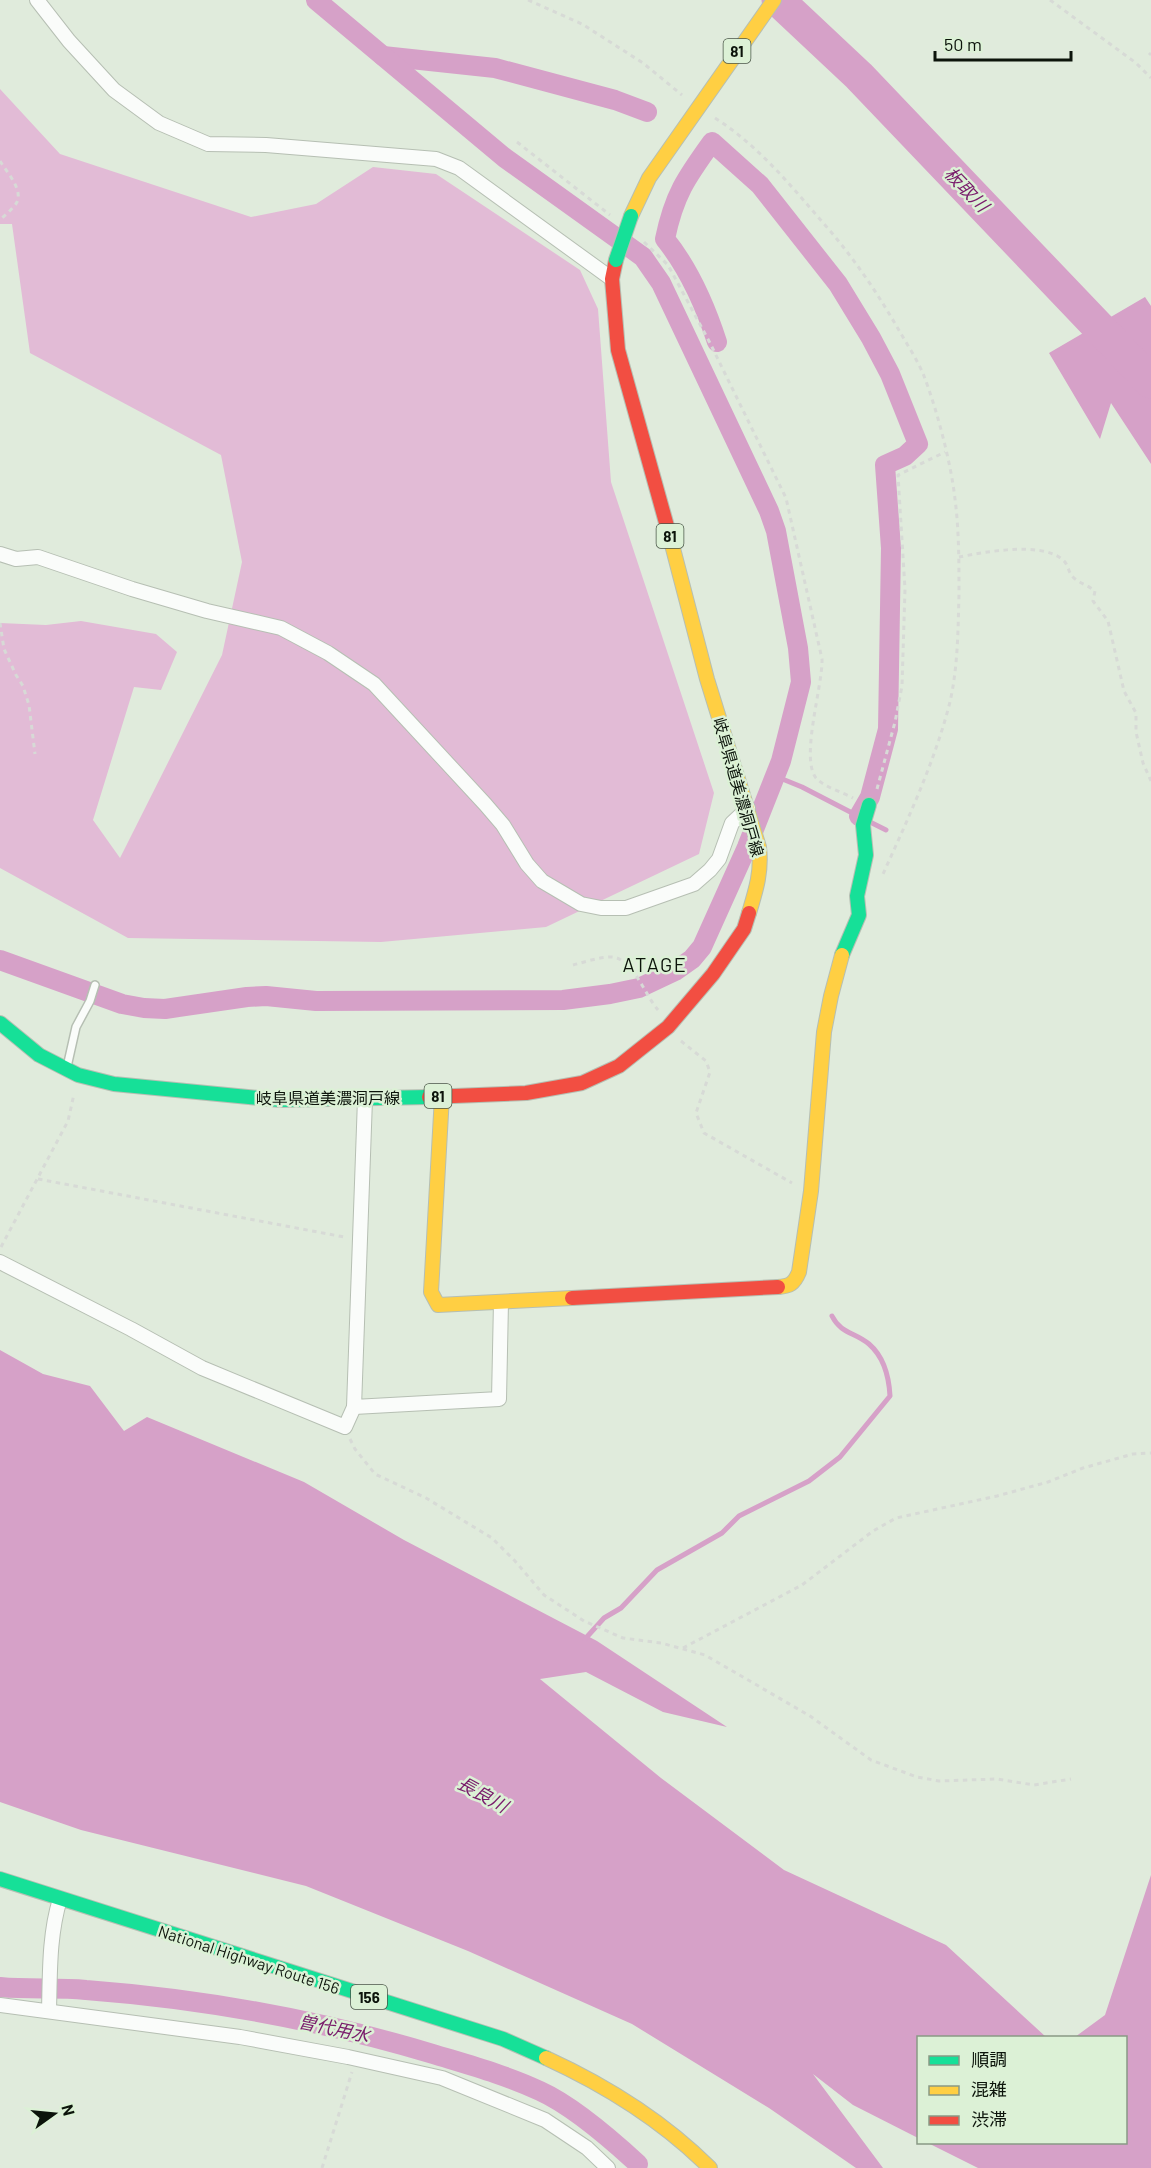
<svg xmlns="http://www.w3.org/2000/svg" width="1151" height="2168" font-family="Barlow,'Noto Sans JP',sans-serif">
	<rect width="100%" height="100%" fill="#e0ebdc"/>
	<polygon fill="#e2bbd6" points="0,89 60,154 251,217 316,204 373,167 436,174 580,270 598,309 611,482 714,793 699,854 546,927 381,942 128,938 0,868 0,623 46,625 81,621 156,634 177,652 161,690 134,687 93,820 120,858 222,655 242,562 221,455 30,353 12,224 0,224"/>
	<g fill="#d6a1c8">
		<polygon points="1145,297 1151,306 1151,464 1111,403 1100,439 1049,353"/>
		<polygon points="0,1350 43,1374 90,1386 124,1431 147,1417 304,1482 404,1540 597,1641 727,1727 663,1712 586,1672 540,1679 661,1778 784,1870 946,1945 1046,2037 918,2038 918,2138 853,2105 813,2074 883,2168 856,2168 769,2108 632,2024 468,1951 306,1886 81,1830 0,1802"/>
		<polygon points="1151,1875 1151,2168 978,2168 928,2143 1126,2142 1126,2038 1075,2037 1105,2015"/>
	</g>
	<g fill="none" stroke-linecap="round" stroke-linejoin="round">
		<g stroke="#d6a1c8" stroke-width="5">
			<polyline points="775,776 802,787 860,817"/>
			<polyline points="868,821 886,830"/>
			<path d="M585,1639L604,1618L621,1608L657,1570L722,1533L739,1516L809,1481L840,1457L890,1396C889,1377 884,1357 869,1344C855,1332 841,1334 832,1316"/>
		</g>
		<g stroke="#d6a1c8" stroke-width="20">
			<polyline points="383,56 495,68 615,100 647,112"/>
			<path d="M717,342C705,305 690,270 665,239C674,195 686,178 712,142L760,185L838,284L871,338L890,374L918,444L905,456L885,465L891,548L888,729L870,797L859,816"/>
			<polyline points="0,960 122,1004 144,1008 165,1009 247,997 266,996 316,1001 563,1000 610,994 639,988 675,971 692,959 702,947 747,847 781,761 801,682 798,648 776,531 769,511 661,283 643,257 505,158 316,0"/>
			<path d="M0,1987C29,1990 57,1987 86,1990C204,1999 320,2020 433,2054C469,2065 506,2075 540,2091C571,2105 613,2141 638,2164"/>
		</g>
		<polyline stroke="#d6a1c8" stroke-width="33" points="778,0 859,76 1151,382"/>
		<defs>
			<polyline id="lane" points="67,1067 76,1027 90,1001 95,985"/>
			<g id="street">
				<polyline points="37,0 69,41 114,90 159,123 208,144 266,145 436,159 459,168 612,279"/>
				<polyline points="0,554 16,559 38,557 132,589 207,611 281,628 328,653 374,684 485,804 503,825 527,864 542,881 581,904 601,908 626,908 694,884 710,870 719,859 732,823 748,808"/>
				<polyline points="365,1099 354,1407 499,1399 501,1302"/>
				<polyline points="0,1262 131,1329 202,1368 345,1427 354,1407"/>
				<polyline points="0,2005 240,2037 348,2057 442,2078 545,2120 587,2148 608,2168"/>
				<path d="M49,2011C50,1973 49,1935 60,1899"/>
			</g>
			<g id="fast">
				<polyline points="842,955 859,915 857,896 866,855 863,825 869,805"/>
				<polyline points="0,1023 39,1055 78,1075 114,1084 280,1100 429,1097"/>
				<polyline points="0,1879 503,2039 546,2058"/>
			</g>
			<g id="slow">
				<polyline points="631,216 649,178 774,0"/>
				<path d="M670,537L707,679L759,847C762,871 756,890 749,913"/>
				<polyline points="442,1096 431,1292 438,1305 572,1298"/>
				<path d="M778,1287C790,1286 794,1284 799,1272L811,1191L824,1032L831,996L842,955"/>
				<path d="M546,2058C607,2086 662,2120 710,2168"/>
			</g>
			<g id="jam">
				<polyline points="616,260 612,279 618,350 670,537"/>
				<polyline points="429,1097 526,1093 582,1083 619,1066 668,1027 713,974 744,929 749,913"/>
				<polyline points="572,1298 778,1287"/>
			</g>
		</defs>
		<use href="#lane" stroke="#b6bfb3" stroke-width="10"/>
		<use href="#street" stroke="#b6bfb3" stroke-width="16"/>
		<use href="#fast" stroke="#b6bfb3" stroke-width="16"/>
		<use href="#slow" stroke="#b6bfb3" stroke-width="16"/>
		<use href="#jam" stroke="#b6bfb3" stroke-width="16"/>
		<g stroke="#d7dad6" stroke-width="3" stroke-dasharray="4.5 4.5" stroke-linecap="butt">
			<polyline points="528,0 582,24 643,63 682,95"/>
			<polyline points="1050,0 1136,63 1151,78"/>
			<polyline points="1149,55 1151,53"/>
			<path d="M715,118C759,146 791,186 825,225C854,258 878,294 900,332C908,346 918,361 924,376C937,410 951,463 955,499C959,530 959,562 959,594C958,630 958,666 950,702C935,761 908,819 883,874"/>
			<polyline points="517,142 610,215"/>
			<path d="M0,161C6,171 23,189 17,202C14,208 5,215 0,220"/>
			<path d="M644,242L668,265L710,343L786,498L822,659C823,685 800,758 816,778C824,787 842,792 853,798"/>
			<path d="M959,557C985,552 1042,541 1063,560C1068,564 1068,571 1072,576C1078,583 1088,585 1095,591L1093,601L1108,621L1124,691L1136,713V732L1143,763L1151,781"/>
			<polyline points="0,623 4,649 16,675 23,686 29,705 35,754"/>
			<polyline points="877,789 895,722 902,686 905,589 898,475 945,452"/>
			<path d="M573,965C585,962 599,957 611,957C632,957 645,995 658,1010"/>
			<polyline points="681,1041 706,1061 710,1072 696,1113 704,1133 792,1183"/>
			<polyline points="38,1179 344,1237"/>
			<polyline points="1,1247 68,1121 74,1094"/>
			<polyline points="350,1439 355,1449 375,1474 426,1498 492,1538 515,1561 544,1595 584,1621 623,1638 661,1643 705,1655 810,1716 871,1760 917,1777 939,1781 997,1779 1034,1785 1071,1779"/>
			<polyline points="683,1648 802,1585 873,1531 896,1518 997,1496 1048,1482 1083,1468 1133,1454 1151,1453"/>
			<polyline points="322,2168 352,2072"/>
		</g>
		<use href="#lane" stroke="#fafcfa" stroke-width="7"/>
		<use href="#street" stroke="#fafcfa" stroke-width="14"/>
		<use href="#fast" stroke="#16e098" stroke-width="14"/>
		<use href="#slow" stroke="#ffcf43" stroke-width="14"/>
		<use href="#jam" stroke="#f24e42" stroke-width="14"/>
		<defs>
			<polyline id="fast-bridge" points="616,260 631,216"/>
		</defs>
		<use href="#fast-bridge" stroke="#b6bfb3" stroke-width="16" stroke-linecap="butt"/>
		<use href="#fast-bridge" stroke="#16e098" stroke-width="14"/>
	</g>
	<g text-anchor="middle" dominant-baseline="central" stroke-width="5" stroke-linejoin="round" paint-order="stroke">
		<g fill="#dcf1d6" stroke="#4a5648" stroke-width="1.5">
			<rect x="723.5" y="39" width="27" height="24" rx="4.5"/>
			<rect x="656.5" y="524" width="27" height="24" rx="4.5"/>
			<rect x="424.5" y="1084" width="27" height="24" rx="4.5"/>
			<rect x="351" y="1985" width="36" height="24" rx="4.5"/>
		</g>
		<g font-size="15" font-weight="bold" fill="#0c140b">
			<text x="737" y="51">81</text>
			<text x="670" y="536">81</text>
			<text x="438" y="1096">81</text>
			<text x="369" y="1997">156</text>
		</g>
		<g font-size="16" fill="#0c140b" stroke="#dcf1d6">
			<text transform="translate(739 787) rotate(74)">岐阜県道美濃洞戸線</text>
			<text x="328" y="1097">岐阜県道美濃洞戸線</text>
			<text transform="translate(249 1959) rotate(18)">National Highway Route 156</text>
		</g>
		<g font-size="18" font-style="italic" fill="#791b6b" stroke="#dcf1d6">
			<text transform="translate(967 189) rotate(46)">板取川</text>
			<text transform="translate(483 1794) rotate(29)">長良川</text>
			<text transform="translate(334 2028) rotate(12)">曽代用水</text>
		</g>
		<g font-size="20" letter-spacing="1.5" fill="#0c140b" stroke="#dcf1d6">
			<text x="655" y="964">ATAGE</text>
		</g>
	</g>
	<rect x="917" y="2036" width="210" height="108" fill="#dcf1d6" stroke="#899985" stroke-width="1.5"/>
	<rect x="929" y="2056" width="30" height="9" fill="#16e098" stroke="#899985" stroke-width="1.5"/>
	<text x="971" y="2066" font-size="18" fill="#0c140b">順調</text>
	<rect x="929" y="2086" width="30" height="9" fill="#ffcf43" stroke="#899985" stroke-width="1.5"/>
	<text x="971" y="2096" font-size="18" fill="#0c140b">混雑</text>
	<rect x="929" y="2116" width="30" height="9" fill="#f24e42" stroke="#899985" stroke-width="1.5"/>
	<text x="971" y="2126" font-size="18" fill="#0c140b">渋滞</text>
	<g transform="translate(54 2114) rotate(75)" stroke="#dcf1d6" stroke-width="4.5" paint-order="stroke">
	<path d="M0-4.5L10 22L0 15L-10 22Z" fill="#0c140b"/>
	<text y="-9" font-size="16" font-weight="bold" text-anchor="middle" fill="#0c140b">N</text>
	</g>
	<path d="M935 51v9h136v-9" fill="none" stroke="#0c140b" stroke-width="3"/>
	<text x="944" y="51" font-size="18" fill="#0c140b" stroke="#dcf1d6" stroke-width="4.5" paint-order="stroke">50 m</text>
</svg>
